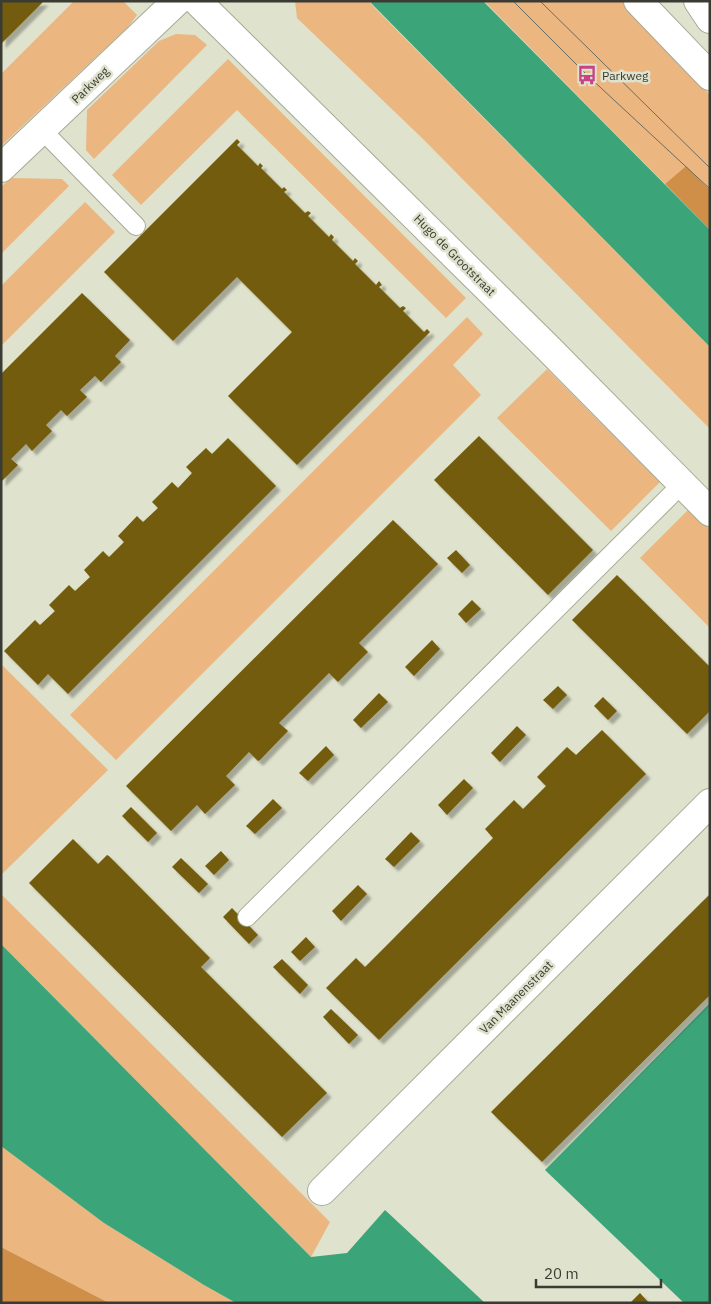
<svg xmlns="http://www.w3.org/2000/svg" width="711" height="1304" font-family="'IBM Plex Sans',sans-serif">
	<defs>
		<filter id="shadow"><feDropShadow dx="4.5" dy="4.5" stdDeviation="1" flood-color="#0004"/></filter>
	</defs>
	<rect width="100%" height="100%" fill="#dfe2cc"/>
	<g fill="#ebb680">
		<polygon points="74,1 123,1 137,15 128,27 1,146 1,74"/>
		<polygon points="295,1 373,1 371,4 710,347 710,429 422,138 297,18"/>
		<polygon points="484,1 624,1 710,95 710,190 686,166 665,184"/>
		<polygon points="176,34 195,35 207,45 94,159 86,150 87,110 159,41"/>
		<polygon points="228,59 466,298 446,318 237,110 141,205 112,175"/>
		<polygon points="11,178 62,179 69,186 1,254 1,187"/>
		<polygon points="85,202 115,232 1,346 1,286"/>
		<polygon points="467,317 483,334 453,365 481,395 116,760 70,715"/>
		<polygon points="547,369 660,482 611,531 497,418"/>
		<polygon points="689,509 710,529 710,628 640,558"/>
		<polygon points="1,664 108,770 1,875"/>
		<polygon points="1,894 330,1222 311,1257 1,944"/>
		<polygon points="1,1146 104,1223 204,1285 236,1303 109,1303 1,1247"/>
	</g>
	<g fill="#d08f49">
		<polygon points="686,166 710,190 710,230 665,184"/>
		<polygon points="1,1247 109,1303 1,1303"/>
	</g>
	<g fill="#3ba478">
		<polygon points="373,1 483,1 710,230 710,347 371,3"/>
		<polygon points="1,944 311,1257 347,1253 385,1210 485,1303 236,1303 204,1285 104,1223 1,1146"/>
		<polygon points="710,1003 710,1303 684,1303 545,1170"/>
	</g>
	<g fill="#735b0d" filter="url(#shadow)">
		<polygon points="1,1 44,1 1,44"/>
		<polygon points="237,139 240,142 237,145 258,166 260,163 263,166 261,168 282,189 284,187 287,190 284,192 305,213 308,211 311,213 308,216 329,237 331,234 334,237 332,240 353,261 355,258 358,261 355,264 376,285 379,281 382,285 379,287 400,308 403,306 406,308 403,311 424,332 427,329 430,332 297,465 228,396 292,332 237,277 173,341 104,272"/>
		<polygon points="82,293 130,340 115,356 121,362 101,382 95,376 80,390 87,397 67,416 61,410 46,425 52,431 32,451 26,444 11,459 18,465 1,482 1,374"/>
		<polygon points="479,436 593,550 548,595 434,480"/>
		<polygon points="228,438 276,486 68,694 48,674 38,685 4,651 35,620 40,625 55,611 49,605 69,585 75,591 90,577 84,570 103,551 109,557 124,542 118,536 137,516 143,522 158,508 152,502 172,482 178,488 192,473 186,467 206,448 212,454"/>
		<polygon points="393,520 438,564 359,643 368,652 338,682 329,673 279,723 288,731 260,760 258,761 249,752 226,776 235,785 205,814 197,805 171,831 126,786"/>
		<polygon points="456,550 470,565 462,573 447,558"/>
		<polygon points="617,575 710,667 710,711 687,734 572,620"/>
		<polygon points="472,600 481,609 466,623 458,614"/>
		<polygon points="432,640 440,649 414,676 405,667"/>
		<polygon points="558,686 567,695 553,709 543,700"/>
		<polygon points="379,693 388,702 361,728 353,720"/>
		<polygon points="603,697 617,711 608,720 594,706"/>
		<polygon points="517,726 526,735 500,762 491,753"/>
		<polygon points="602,730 646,774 379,1040 326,988 356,958 365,967 390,942 493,838 485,829 514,800 523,809 546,786 537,777 567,747 576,755"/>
		<polygon points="326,746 334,755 308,781 299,773"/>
		<polygon points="464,779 473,788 447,815 438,805"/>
		<polygon points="273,799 282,808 255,834 246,826"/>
		<polygon points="131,807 157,833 148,842 122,816"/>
		<polygon points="411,832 420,841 394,867 385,859"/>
		<polygon points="73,839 98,864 107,855 109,856 210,958 201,967 327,1093 282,1137 29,883"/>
		<polygon points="221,851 229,860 214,875 205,866"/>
		<polygon points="181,858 208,884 199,893 172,867"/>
		<polygon points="358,885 367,894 341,921 332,911"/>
		<polygon points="710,894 710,995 542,1162 491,1112"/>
		<polygon points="232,908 258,935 249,944 223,917"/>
		<polygon points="306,937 315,947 300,961 291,952"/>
		<polygon points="282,959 308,985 300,994 273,967"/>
		<polygon points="331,1009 358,1035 349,1044 323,1017"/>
		<polygon points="640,1293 649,1303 630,1303"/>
	</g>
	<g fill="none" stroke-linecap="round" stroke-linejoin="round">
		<defs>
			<g id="service">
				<polyline points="42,130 136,226"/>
				<polyline points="247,917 682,484"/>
			</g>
			<g id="minor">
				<polyline points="197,1 548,348 710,512"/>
				<polyline points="1,168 177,1"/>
				<polyline points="322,1191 710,803"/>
			</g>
			<g id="secondary">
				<polyline points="638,1 710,76"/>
				<polyline points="698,1 710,19"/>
			</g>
		</defs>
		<use href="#service" stroke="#a7aa96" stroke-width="20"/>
		<use href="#minor" stroke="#a7aa96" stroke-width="30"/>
		<use href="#secondary" stroke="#a7aa96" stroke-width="30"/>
		<use href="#service" stroke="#fff" stroke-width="18"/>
		<use href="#minor" stroke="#fff" stroke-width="28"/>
		<use href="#secondary" stroke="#fff" stroke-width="28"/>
		<g stroke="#6b6c60" stroke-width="1">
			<polyline points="513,1 587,75 710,189"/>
			<polyline points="540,1 710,168"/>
		</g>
	</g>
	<defs>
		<symbol id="bus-bare" viewBox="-9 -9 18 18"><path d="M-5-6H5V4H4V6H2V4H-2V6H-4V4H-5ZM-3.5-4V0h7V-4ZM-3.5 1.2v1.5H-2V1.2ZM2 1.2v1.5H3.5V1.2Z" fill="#c84386" stroke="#dfe2cc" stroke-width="2.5" paint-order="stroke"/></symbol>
	</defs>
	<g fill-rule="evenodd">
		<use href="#bus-bare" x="573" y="61" width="28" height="28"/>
	</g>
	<g text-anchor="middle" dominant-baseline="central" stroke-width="5" stroke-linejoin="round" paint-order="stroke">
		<g font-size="12" fill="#3a3b33" stroke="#dfe2cc" text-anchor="start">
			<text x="602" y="75">Parkweg</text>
		</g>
		<g font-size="12" fill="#3a3b33" stroke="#dfe2cc">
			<text transform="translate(90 85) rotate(-44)">Parkweg</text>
			<text transform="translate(455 255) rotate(45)">Hugo de Grootstraat</text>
			<text transform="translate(516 997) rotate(-45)">Van Maanenstraat</text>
		</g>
	</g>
	<rect width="711" height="1304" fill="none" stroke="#3a3b33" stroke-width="5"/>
	<path d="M536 1279v8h125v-8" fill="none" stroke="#3a3b33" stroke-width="2.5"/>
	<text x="544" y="1279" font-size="15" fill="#3a3b33" stroke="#dfe2cc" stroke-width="4" paint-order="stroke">20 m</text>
</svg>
